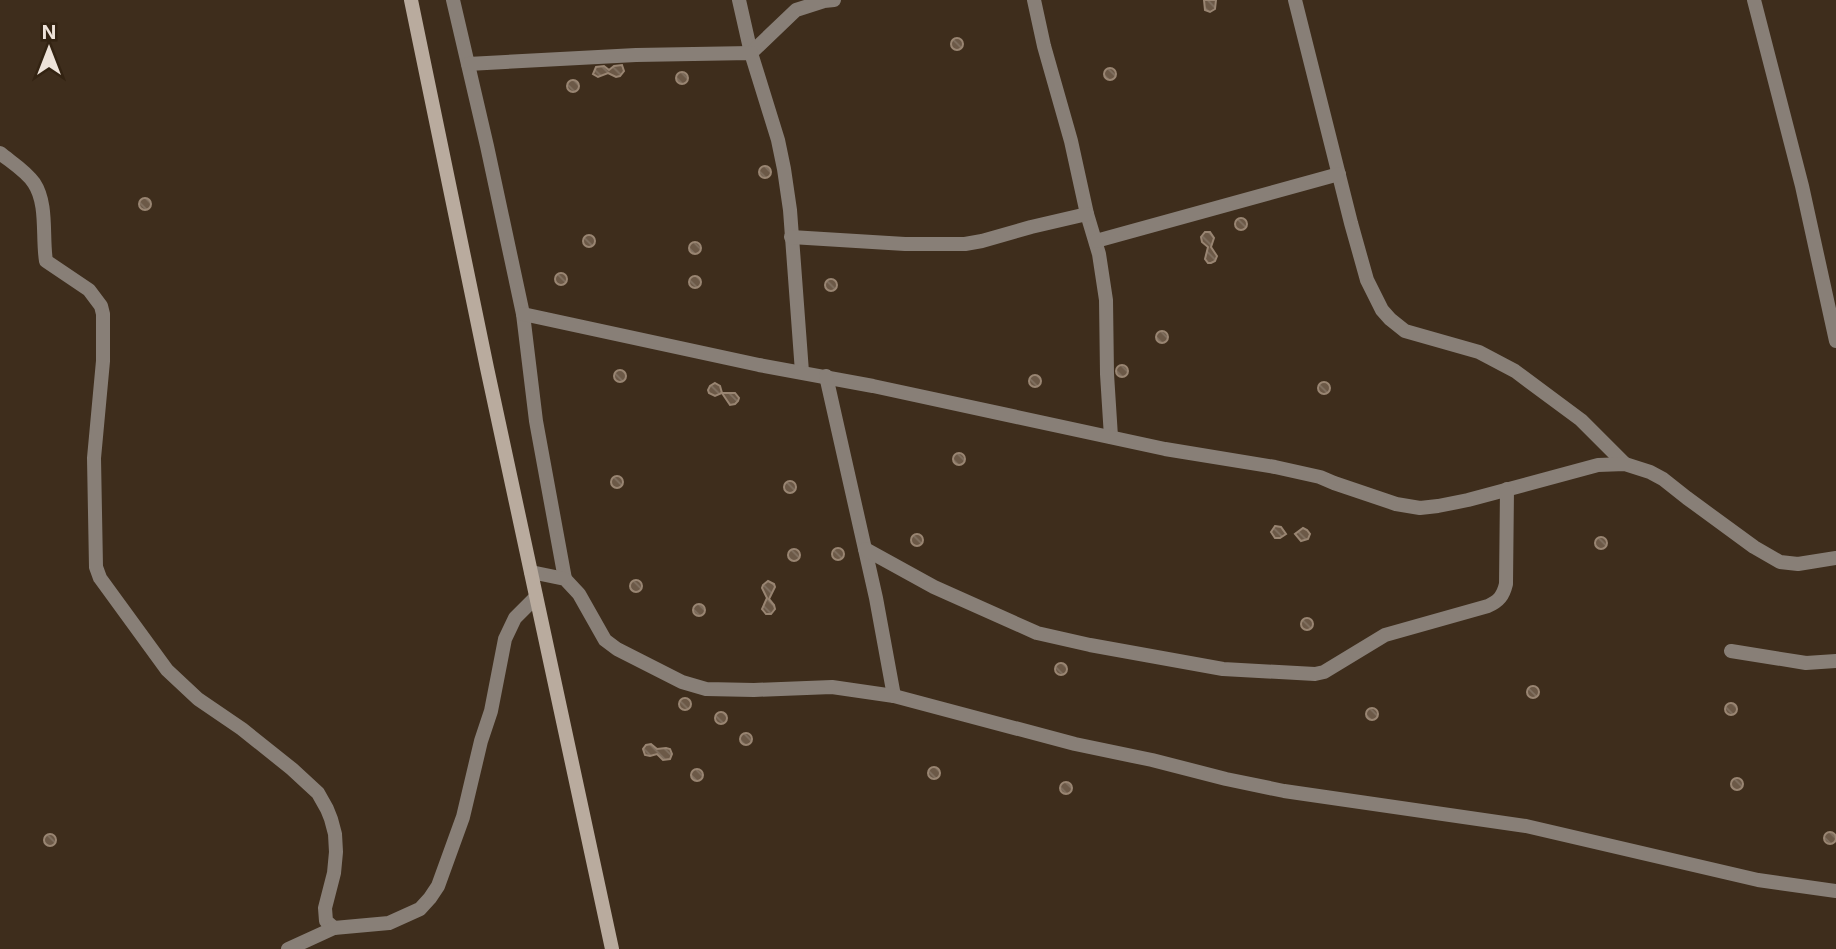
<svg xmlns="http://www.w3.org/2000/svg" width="1836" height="949" font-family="Inter,sans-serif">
	<defs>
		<pattern id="building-back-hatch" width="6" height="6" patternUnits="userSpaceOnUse" patternTransform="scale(1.75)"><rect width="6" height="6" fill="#6c5947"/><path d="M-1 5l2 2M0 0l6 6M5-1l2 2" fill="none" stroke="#817161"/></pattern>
	</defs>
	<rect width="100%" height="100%" fill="#3e2d1c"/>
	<g fill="url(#building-back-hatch)" stroke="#998572" stroke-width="2">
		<polygon points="1204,0 1216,0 1215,9 1210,12 1205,10"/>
		<circle cx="957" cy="44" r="6"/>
		<polygon points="622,65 624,71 620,76 616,77 608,73 598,77 593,74 596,67 604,66 609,70 614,66"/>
		<circle cx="1110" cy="74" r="6"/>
		<circle cx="682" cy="78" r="6"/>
		<circle cx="573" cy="86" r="6"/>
		<circle cx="765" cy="172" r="6"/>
		<circle cx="145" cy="204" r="6"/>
		<circle cx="1241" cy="224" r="6"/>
		<polygon points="1205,232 1210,232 1214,238 1211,247 1217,256 1215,261 1211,263 1208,263 1205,259 1208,247 1202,242 1201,237"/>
		<circle cx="589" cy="241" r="6"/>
		<circle cx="695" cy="248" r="6"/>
		<circle cx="561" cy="279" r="6"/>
		<circle cx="695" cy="282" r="6"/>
		<circle cx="831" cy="285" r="6"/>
		<circle cx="1162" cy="337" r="6"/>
		<circle cx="1122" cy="371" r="6"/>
		<circle cx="620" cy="376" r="6"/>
		<circle cx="1035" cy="381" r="6"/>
		<circle cx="1324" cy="388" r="6"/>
		<polygon points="715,383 720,386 722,393 715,396 709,393 708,390 710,386"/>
		<polygon points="722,393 735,393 739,398 738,401 735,404 730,405"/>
		<circle cx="959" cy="459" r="6"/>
		<circle cx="617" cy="482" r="6"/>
		<circle cx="790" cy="487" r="6"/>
		<polygon points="1275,526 1281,527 1286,534 1280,538 1275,538 1271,532"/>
		<polygon points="1303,528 1307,530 1310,534 1308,539 1301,541 1295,534"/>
		<circle cx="917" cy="540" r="6"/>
		<circle cx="1601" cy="543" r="6"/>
		<circle cx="838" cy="554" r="6"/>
		<circle cx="794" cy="555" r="6"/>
		<circle cx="636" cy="586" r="6"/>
		<polygon points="768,581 774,584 775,587 769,599 774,605 775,609 771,614 766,614 762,609 767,598 762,588 763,585"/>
		<circle cx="699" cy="610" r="6"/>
		<circle cx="1307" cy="624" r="6"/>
		<circle cx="1061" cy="669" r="6"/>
		<circle cx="1533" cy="692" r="6"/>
		<circle cx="685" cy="704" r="6"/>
		<circle cx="1731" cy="709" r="6"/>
		<circle cx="1372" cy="714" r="6"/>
		<circle cx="721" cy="718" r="6"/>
		<circle cx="746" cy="739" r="6"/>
		<polygon points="651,744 657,749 666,748 670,749 672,754 670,759 663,760 657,754 650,756 645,755 643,749 646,745"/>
		<circle cx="934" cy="773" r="6"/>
		<circle cx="697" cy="775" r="6"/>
		<circle cx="1737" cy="784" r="6"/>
		<circle cx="1066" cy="788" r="6"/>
		<circle cx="1830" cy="838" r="6"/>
		<circle cx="50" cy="840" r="6"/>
	</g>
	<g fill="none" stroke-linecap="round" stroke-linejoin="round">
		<g stroke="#887f77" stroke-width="14">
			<polyline points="453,0 487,146 523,314 536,421 565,579"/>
			<polyline points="739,0 751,53"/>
			<polyline points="1034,0 1044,46 1071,141 1087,214 1099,254 1106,300 1107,374 1111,437"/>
			<polyline points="1295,0 1351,223 1367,280 1382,310 1390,319 1405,331 1479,352 1515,371 1581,420 1625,464"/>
			<polyline points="1754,0 1802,186 1836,341"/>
			<polyline points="751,53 796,10 824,1 834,0"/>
			<polyline points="468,64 636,55 751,53 778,140 784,169 790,210 802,372"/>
			<path d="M0,153C11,162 26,171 34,183C48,204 42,237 46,261L89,290L101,306L103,314V361L94,458L96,567L100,578L167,670L198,699L242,729L292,769L318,793L327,809L331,819L335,834L336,852L334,873L325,908L326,921L334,928"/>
			<polyline points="791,237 905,244 965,244 982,241 1031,227 1087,214"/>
			<polyline points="1096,241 1339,174"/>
			<polyline points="523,314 759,365 873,386 1165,449 1275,467 1320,477 1334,483 1396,504 1420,508 1438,506 1468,500 1598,465 1625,464 1650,472 1663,479 1687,498 1754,547 1780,562 1798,564 1836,558"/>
			<polyline points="826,376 876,598 894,696"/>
			<path d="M865,549L934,587L1037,633L1090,645L1223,669L1315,674L1324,672L1385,635L1488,606C1499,601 1503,596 1506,584L1507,489"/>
			<polyline points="531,572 565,579 579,594 605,640 617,649 682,682 706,689 754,690 832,687 894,696 1075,744 1152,760 1226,779 1284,791 1526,826 1758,880 1836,891"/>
			<polyline points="1731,651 1806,663 1836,661"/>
			<polyline points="288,949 334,928 389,923 420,909 430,898 438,886 463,817 481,741 491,711 505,639 515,618 536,597"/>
		</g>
		<polyline stroke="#b9ab9e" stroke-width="14" points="411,0 487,368 612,949"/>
	</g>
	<g transform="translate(49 49)" stroke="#332312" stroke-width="5" paint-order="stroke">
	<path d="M0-5L12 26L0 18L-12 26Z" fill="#eee3d9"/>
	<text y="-10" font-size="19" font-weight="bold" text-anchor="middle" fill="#eee3d9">N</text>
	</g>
</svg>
